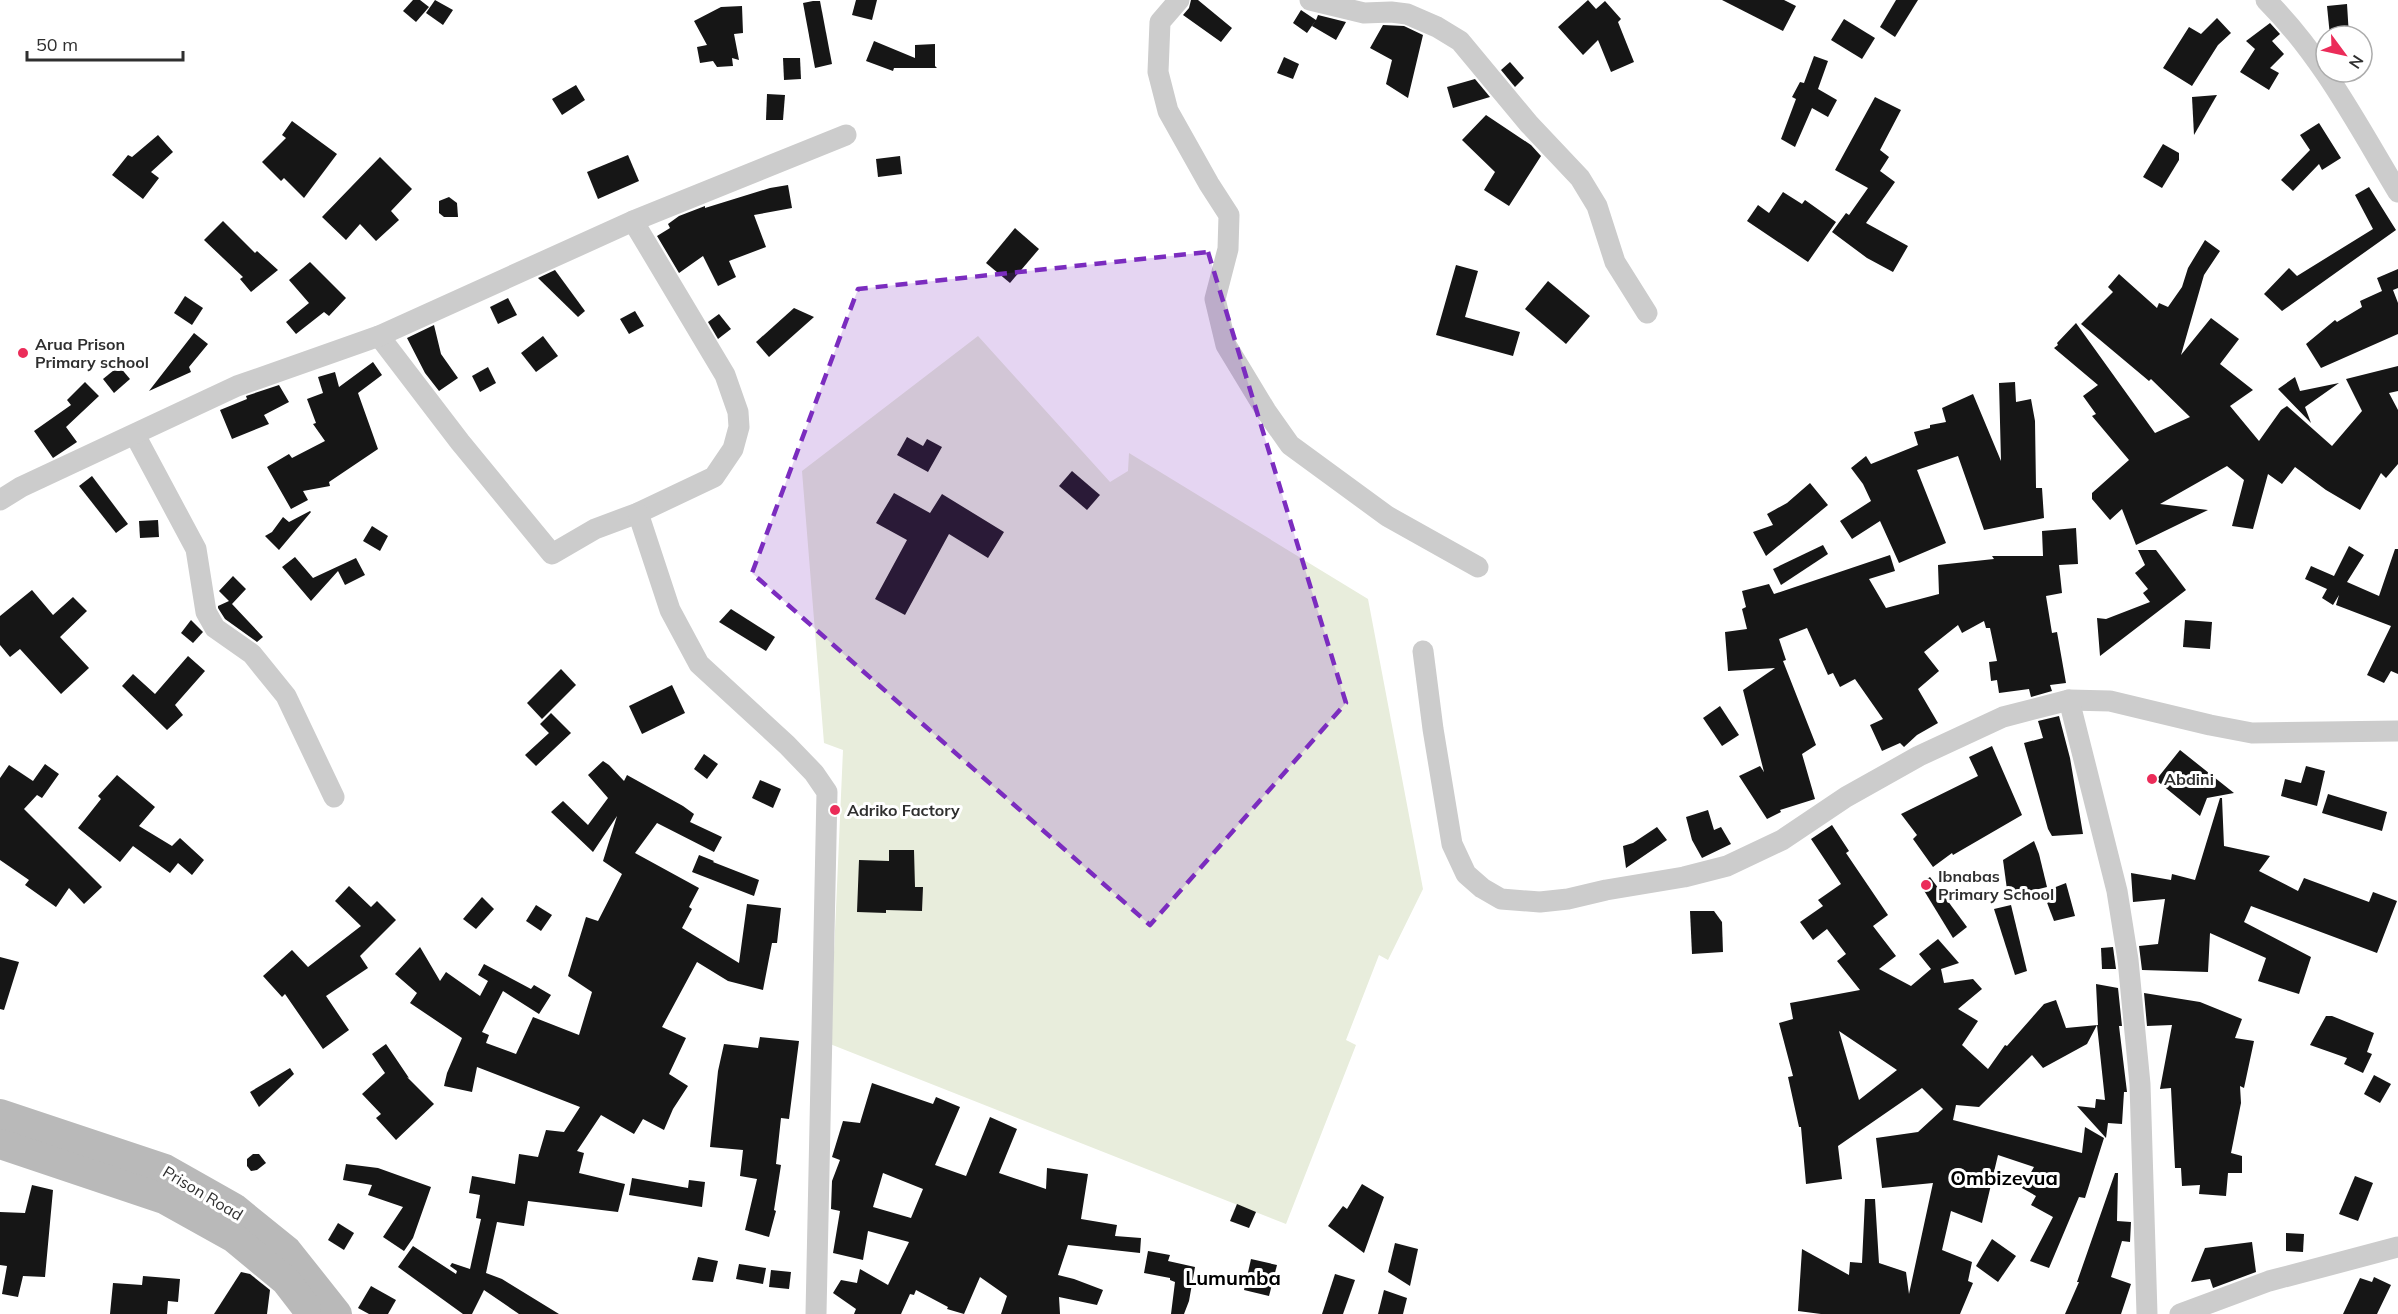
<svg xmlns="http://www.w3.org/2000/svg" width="2398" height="1314" font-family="Mulish,sans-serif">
	<rect width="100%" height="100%" fill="#fff"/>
	<polygon fill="#e8eddc" points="978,336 1110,482 1128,471 1129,453 1368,599 1423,889 1388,960 1379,955 1346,1040 1356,1045 1286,1224 830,1044 843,750 824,743 802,471"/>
	<g fill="#161616" fill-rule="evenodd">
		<polygon points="413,0 420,0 429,7 416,22 403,11"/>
		<polygon points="435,0 453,10 443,25 426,13"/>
		<polygon points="856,0 877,0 872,20 852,15"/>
		<polygon points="1191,0 1198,0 1232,28 1221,42 1183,15 1189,8"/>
		<polygon points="1588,0 1596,9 1605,1 1621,19 1618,22 1634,62 1611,72 1598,40 1583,55 1558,27"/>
		<polygon points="1722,0 1784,0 1796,6 1783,31"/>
		<polygon points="1896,0 1918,0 1895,37 1880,27"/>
		<polygon points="813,1 820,1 832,64 815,68 803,3"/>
		<polygon points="2347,4 2349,36 2330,36 2327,6"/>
		<polygon points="742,6 743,33 734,34 739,60 732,58 733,66 717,67 713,61 700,63 697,47 707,45 694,21 721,7"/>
		<polygon points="1301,10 1316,20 1318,15 1346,22 1336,40 1312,26 1316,20 1307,33 1293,23"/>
		<polygon points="2217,18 2231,33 2218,45 2192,86 2163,68 2189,27 2201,34"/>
		<polygon points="1844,19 1875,38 1862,59 1831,40"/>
		<polygon points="2270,23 2280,34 2272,41 2284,54 2270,68 2279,73 2269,90 2240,72 2255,49 2246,41"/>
		<polygon points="1383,25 1404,26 1423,35 1408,98 1386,84 1392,60 1370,48"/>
		<polygon points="874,41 915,58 915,45 935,44 935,66 937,68 894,68 893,71 866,61"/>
		<polygon points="1814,56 1828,61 1818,89 1837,100 1828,117 1812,108 1795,147 1781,139 1796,99 1792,97 1800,82 1804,83"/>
		<polygon points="1284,57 1299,64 1293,79 1277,73"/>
		<polygon points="783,58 800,58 801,79 784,80"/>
		<polygon points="1510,62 1524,78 1515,87 1501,70"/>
		<polygon points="1475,79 1490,97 1453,108 1447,87"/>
		<polygon points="576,85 585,100 562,115 552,99"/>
		<polygon points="767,94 785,95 783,120 766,120"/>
		<polygon points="2217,95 2194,135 2192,97"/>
		<polygon points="1875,97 1901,110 1880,150 1889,157 1880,171 1895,182 1866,223 1908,246 1893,272 1867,258 1832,232 1846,213 1849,215 1868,188 1835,170"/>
		<polygon points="1486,115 1531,145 1541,156 1509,206 1484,190 1495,172 1462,140"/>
		<polygon points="292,121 337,154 304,198 284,178 281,181 262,162 286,138 282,135"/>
		<polygon points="2319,123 2341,158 2322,170 2319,164 2293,191 2281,180 2310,150 2300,135"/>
		<polygon points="158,135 173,152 151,172 159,178 143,199 112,175 128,155 132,157"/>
		<polygon points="2163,144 2179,153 2179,160 2162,188 2143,177"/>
		<polygon points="628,155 639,181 598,199 587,172"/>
		<polygon points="900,156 902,174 878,177 876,159"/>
		<polygon points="380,157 412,189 391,211 399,220 376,241 360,224 346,240 322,217"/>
		<polygon points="788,185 792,208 754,215 766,247 729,261 736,277 718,286 703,256 679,273 657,236 670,228 668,224 679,216 705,206 705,208 770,188"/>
		<polygon points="2369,187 2396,230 2282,311 2264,294 2289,268 2297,276 2373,229 2355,195"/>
		<polygon points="1783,192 1802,204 1805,200 1836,222 1808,262 1747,221 1758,205 1769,213"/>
		<polygon points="449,197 457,203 458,217 444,217 439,213 439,201"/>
		<polygon points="223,221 255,253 257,251 278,270 251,292 240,279 243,277 204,240"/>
		<polygon points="1015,228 1039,249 1010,283 986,263"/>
		<polygon points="2205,240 2220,251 2204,275 2181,355 2211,318 2239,339 2220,364 2253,390 2230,406 2259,441 2281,410 2287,406 2332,446 2362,411 2346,379 2398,366 2398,391 2389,393 2398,410 2398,464 2386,478 2381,473 2360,510 2326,490 2295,467 2282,484 2268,474 2253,529 2232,526 2244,480 2227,466 2160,504 2208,510 2136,545 2122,509 2110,520 2092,499 2092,493 2129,460 2092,416 2096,414 2083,396 2098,385 2054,348 2058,345 2057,343 2076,323 2155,433 2190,417 2151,379 2149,381 2081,324 2113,292 2108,287 2119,274 2157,308 2159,303 2168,307 2182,287 2188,268"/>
		<polygon points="310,262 346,298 329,316 324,312 296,334 286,322 309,303 289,280"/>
		<polygon points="1456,265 1478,271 1465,317 1520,332 1513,356 1436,335"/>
		<polygon points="2398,269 2398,288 2393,290 2398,303 2398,334 2321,368 2306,344 2335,320 2337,322 2362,307 2360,301 2382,291 2377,278"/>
		<polygon points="555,270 585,311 578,317 538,278"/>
		<polygon points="1548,281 1590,316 1566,344 1525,309"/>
		<polygon points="185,296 203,308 192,325 174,313"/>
		<polygon points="508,298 517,315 498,324 490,307"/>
		<polygon points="794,308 814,317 769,357 756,342"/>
		<polygon points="635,311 644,326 629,334 620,319"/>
		<polygon points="719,314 731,329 718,339 708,322"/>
		<polygon points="434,325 441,354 458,378 439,391 425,373 407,338"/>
		<polygon points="194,333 208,344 189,367 191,372 149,391"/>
		<polygon points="543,336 558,356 536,372 521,353"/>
		<polygon points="373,362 382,375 358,393 378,449 329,482 330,486 303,491 308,500 291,509 267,467 289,454 292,458 325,441 313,424 316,423 307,399 323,393 318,377 335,372 339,387"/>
		<polygon points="119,366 130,379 114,393 103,379"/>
		<polygon points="488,367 496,383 480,392 472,376"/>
		<polygon points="2295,377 2300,391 2339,383 2305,407 2311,423 2278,389"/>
		<polygon points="85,382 99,396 66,427 77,442 53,458 34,431 71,405 67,400"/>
		<polygon points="2015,382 2016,402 2031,399 2035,421 2036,488 2042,488 2044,518 1984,530 1958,456 1917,470 1946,543 1899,563 1880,521 1852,539 1840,521 1871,501 1863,484 1851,468 1866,456 1871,464 1918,445 1914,432 1930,428 1930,425 1946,422 1942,408 1973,394 2001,461 1999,383"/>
		<polygon points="279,385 289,402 264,415 269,424 232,439 220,410 247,399 246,396"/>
		<polygon points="907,437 923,446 927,439 942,447 928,472 897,455"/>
		<polygon points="1072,471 1100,495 1087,510 1059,486"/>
		<polygon points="92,476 128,524 116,533 79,486"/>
		<polygon points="1810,483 1828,505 1766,556 1753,532 1773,525 1767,514 1787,503"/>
		<polygon points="894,493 930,513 942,494 1004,532 988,558 949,534 905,615 875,599 907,540 876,523"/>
		<polygon points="310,511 311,512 279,550 265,536 272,532 283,517 289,522"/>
		<polygon points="158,520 159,537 140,538 139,521"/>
		<polygon points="372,526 388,536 380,551 363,541"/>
		<polygon points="2076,528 2078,564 2059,565 2062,593 2046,596 2052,633 2057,632 2066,683 2050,685 2052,691 2031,697 2029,689 1999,693 1997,680 1991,681 1989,662 1997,661 1990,628 1986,628 1984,621 1962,633 1958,625 1924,652 1939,671 1918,689 1938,723 1917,735 1904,747 1900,743 1882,751 1870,725 1883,719 1855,679 1840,687 1833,673 1828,675 1807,628 1779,639 1786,660 1783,661 1816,745 1802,754 1815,799 1780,810 1781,812 1767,819 1739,776 1760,766 1764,772 1743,690 1775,668 1728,671 1725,632 1747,629 1742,609 1746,607 1742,591 1769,584 1774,594 1890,555 1895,571 1869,579 1886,608 1939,594 1938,565 1994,559 1992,556 2043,556 2042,531"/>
		<polygon points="1823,545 1828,554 1781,585 1773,569"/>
		<polygon points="2349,546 2364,555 2347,582 2379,596 2395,549 2398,549 2398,674 2391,671 2384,683 2367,675 2391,626 2336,605 2339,595 2333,605 2322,598 2327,589 2305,579 2311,566 2334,576"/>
		<polygon points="2138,550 2156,550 2186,590 2100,656 2097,618 2106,619 2150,602 2143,593 2148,589 2135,573 2145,565"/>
		<polygon points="295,557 313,578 356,558 365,575 345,585 338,571 311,601 282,567"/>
		<polygon points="233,576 246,589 232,604 263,637 257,642 225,619 218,608 218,606 229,601 219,591"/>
		<polygon points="32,590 53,615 73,597 87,611 60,637 89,668 61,694 20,649 10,657 0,645 0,616"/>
		<polygon points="731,609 775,637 766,651 719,622"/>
		<polygon points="191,620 203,632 193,643 181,633"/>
		<polygon points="2185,620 2212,622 2210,649 2183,647"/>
		<polygon points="188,656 205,671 175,705 183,715 167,730 122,686 133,674 155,694"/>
		<polygon points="561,669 576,685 542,719 527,703"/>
		<polygon points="672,685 685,713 642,734 629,706"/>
		<polygon points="1720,706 1739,735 1722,746 1703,718"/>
		<polygon points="551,713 571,733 536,766 525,755 549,733 540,724"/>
		<polygon points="2059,716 2070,758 2083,834 2052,836 2048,829 2024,743 2043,738 2038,721"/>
		<polygon points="1992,746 2022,815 1953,855 1952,853 1933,867 1913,839 1917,835 1901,814 1978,776 1969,757"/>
		<polygon points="2180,750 2234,793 2207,798 2200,816 2156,780"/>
		<polygon points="704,754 718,764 707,779 694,769"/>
		<polygon points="603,761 609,765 624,781 627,775 683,806 694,814 690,822 722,837 714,852 657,823 635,853 699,888 689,907 692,909 682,928 739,963 747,904 781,908 777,943 772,943 763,990 728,981 697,962 662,1027 686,1038 669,1074 688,1086 673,1109 664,1130 643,1119 634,1134 601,1115 577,1151 584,1153 579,1173 625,1184 618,1212 528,1201 524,1226 497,1222 486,1273 502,1279 559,1314 519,1314 484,1290 472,1314 463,1314 398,1267 413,1246 456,1274 457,1271 450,1266 452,1263 470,1269 481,1219 476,1218 480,1195 469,1193 472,1176 515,1184 519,1154 538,1157 546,1130 564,1132 580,1107 477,1067 472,1092 444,1086 447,1073 462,1038 410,1003 417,993 395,974 420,947 440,981 446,972 480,996 488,981 478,975 484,964 531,989 534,985 551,995 539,1014 503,991 482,1032 489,1035 486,1043 516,1054 533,1017 579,1035 592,992 568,976 586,917 598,921 622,874 603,861 617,816 593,852 551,812 563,801 588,825 608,798 588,775"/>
		<polygon points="45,764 59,774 42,798 37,795 24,809 102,887 84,904 69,888 56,907 25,885 29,880 0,860 0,778 9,765 33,781"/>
		<polygon points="2306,766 2325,771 2317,806 2281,796 2285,779 2301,783"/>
		<polygon points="117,775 155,807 139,826 172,846 180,838 204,860 192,875 178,863 170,873 133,846 120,862 78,828 101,799 98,796"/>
		<polygon points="760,780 781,789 773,808 752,798"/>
		<polygon points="2328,794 2387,812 2382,831 2322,813"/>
		<polygon points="2220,798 2222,798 2224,846 2270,856 2259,871 2298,891 2304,878 2369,902 2373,892 2397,901 2377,953 2251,906 2244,922 2311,957 2299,994 2258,981 2266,958 2210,933 2208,972 2142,970 2139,946 2158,944 2165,899 2133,902 2131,873 2171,880 2172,874 2195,880"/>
		<polygon points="1708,810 1714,830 1721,827 1731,844 1702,858 1692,840 1686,817"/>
		<path d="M1832,825L1849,851L1846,853L1888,915L1873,926L1896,956L1879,969L1911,986L1931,969L1919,954L1938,939L1959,963L1941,969L1944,983L1973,979L1982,989L1958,1009L1978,1021L1962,1045L1988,1069L2005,1045L2007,1046L2044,1004L2056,1000L2066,1028L2098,1025L2096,984L2118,988L2122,1026H2119L2127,1092H2124L2122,1124L2108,1123L2106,1138L2077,1106L2095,1108L2096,1099L2105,1100L2097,1025L2087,1044L2043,1068L2032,1055L1979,1107L1956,1105L1953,1120L2082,1153L2085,1127L2104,1138L2085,1198L2079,1197L2049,1268L2030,1261L2053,1217L2031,1205L2036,1196L2022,1188L2034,1167L1998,1155L1982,1223L1951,1211L1942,1250L1972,1262L1968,1281L1973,1283L1960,1314H1821L1798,1311L1802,1249L1849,1275L1850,1262L1862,1263L1865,1199H1875L1879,1263L1906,1272L1909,1294L1933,1183L1882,1188L1876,1138L1918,1132L1943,1109L1922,1088L1838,1146L1842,1179L1806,1184L1801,1127H1799L1788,1077L1793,1076L1779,1023L1793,1019L1790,1003L1860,990L1837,961L1846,954L1827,929L1813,940L1800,922L1823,906L1818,900L1841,884L1811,839ZM1839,1031L1897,1070L1859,1100Z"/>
		<polygon points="1657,827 1667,840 1626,868 1623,846 1633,843"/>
		<polygon points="2034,841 2039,854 2047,887 2008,897 2003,860"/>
		<polygon points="889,850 914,850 915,887 923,887 922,911 886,910 886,913 857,912 859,860 889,861"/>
		<polygon points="699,855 714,861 713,862 759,880 754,896 692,872"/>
		<polygon points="1930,877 1967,927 1953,938 1920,884"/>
		<polygon points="2066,883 2075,916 2054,921 2043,892"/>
		<polygon points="349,886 371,907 377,901 396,920 360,956 368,968 326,996 349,1030 323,1049 285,994 282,997 263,976 292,950 308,967 361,926 335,901"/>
		<polygon points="482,897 494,909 476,929 463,919"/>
		<polygon points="536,905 552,915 541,931 526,921"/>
		<polygon points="2011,905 2027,971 2015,975 1994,909"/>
		<polygon points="1690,911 1714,911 1722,922 1723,952 1692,954"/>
		<polygon points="2113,947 2116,969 2102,969 2101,948"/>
		<polygon points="0,957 19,962 4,1010 0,1009"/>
		<polygon points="2144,993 2200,1002 2242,1019 2235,1038 2254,1041 2244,1088 2240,1086 2241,1103 2231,1153 2242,1156 2242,1173 2228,1173 2226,1196 2199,1194 2200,1185 2182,1186 2181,1168 2175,1168 2171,1088 2160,1089 2172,1025 2147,1026"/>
		<polygon points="2326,1016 2332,1016 2374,1033 2367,1052 2372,1054 2363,1073 2344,1064 2347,1058 2310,1045"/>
		<polygon points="760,1037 799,1041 789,1119 781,1118 776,1164 781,1165 774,1210 776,1211 769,1237 745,1230 757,1179 740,1176 743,1150 710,1147 718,1071 724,1044 758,1048"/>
		<polygon points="386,1044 409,1078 407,1077 434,1104 396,1140 376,1118 381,1114 362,1094 385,1073 372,1054"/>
		<polygon points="290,1068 294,1074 259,1107 250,1092"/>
		<polygon points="2374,1075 2391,1084 2380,1103 2364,1094"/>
		<path d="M872,1083L933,1104L936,1097L960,1107L935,1165L966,1176L990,1117L1017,1129L999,1173L1046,1189L1047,1168L1088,1174L1081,1219L1117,1225L1115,1236L1141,1238L1140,1253L1068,1245L1058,1275L1074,1279L1103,1290L1097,1305L1059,1297L1060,1314H1001L1007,1296L980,1277L964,1314L947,1309L948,1307L916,1290L914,1295L910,1294L901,1314H854L856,1309L833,1293L841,1280L857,1283L860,1269L888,1285L909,1242L868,1231L863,1260L833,1253L840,1211L831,1209L832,1181L840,1160L832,1157L843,1121L860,1123ZM883,1173L923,1189L911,1218L873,1207Z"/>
		<polygon points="259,1154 266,1163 257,1170 251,1171 247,1166 247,1159 253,1154"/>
		<polygon points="346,1164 378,1168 431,1187 413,1238 404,1251 383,1237 403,1207 368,1195 372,1185 343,1180"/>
		<polygon points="2115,1173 2118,1173 2117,1221 2131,1222 2130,1242 2122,1241 2111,1277 2131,1284 2121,1314 2065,1314 2079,1282 2077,1282"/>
		<polygon points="2355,1176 2373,1183 2358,1221 2339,1214"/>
		<polygon points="632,1178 688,1188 689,1180 705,1182 702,1207 629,1195"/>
		<polygon points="1362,1184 1384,1197 1364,1253 1328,1226 1343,1206 1347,1209"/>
		<polygon points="32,1185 53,1190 45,1277 23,1276 18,1297 2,1294 7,1266 0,1265 0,1212 25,1213"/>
		<polygon points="1237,1204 1256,1212 1249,1228 1230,1221"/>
		<polygon points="338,1223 354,1233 344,1250 328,1240"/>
		<polygon points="2286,1233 2304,1234 2303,1252 2286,1251"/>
		<polygon points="1992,1239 2016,1256 1998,1282 1976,1266"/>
		<polygon points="2252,1242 2256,1272 2213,1288 2210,1279 2191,1282 2205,1248"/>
		<polygon points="1395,1243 1418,1249 1410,1286 1388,1272"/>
		<polygon points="1148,1251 1170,1255 1168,1261 1195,1267 1189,1301 1184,1314 1171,1314 1175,1282 1170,1280 1170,1278 1144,1273"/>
		<polygon points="698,1257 718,1261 713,1282 692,1280"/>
		<polygon points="1251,1259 1277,1265 1269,1296 1244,1290"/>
		<polygon points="739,1264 766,1268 763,1284 736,1279"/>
		<polygon points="771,1270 791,1272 789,1289 769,1287"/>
		<polygon points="241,1272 250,1274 270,1290 267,1314 214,1314"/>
		<polygon points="1335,1274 1355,1280 1343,1314 1322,1314"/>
		<polygon points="143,1276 180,1279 178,1302 168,1301 167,1314 110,1314 113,1283 142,1285"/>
		<polygon points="2374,1277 2391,1285 2377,1314 2343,1314 2360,1278 2372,1282"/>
		<polygon points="371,1286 396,1300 388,1314 369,1314 358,1308"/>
		<polygon points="1384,1290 1407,1298 1403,1314 1378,1314"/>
	</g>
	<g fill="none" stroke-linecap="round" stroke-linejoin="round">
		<g stroke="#ccc" stroke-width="21">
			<polyline points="1179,0 1160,22 1158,72 1168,111 1209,184 1229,215 1228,249 1215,299 1226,345 1266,411 1290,445 1387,516 1478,567"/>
			<polyline points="1310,0 1364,13 1391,12 1407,14 1437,27 1460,41 1529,124 1580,178 1597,206 1615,262 1647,313"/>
			<path d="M2266,0C2322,56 2357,124 2398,192"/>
			<polyline points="379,336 460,442 552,554 595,529 638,513 714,477 733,449 739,427 738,412 725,375 633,221"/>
			<polyline points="135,435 196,549 206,612 215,628 252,654 286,696 334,797"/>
			<polyline points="0,500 21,487 237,386 379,336 633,221 846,135"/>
			<polyline points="638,513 670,610 699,664 787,745 814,773 827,792 816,1314"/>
			<polyline points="1423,651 1433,729 1452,844 1466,874 1482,888 1501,899 1540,902 1568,899 1606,890 1684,877 1727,866 1782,840 1846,797 1919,756 2003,717 2069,700 2110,701 2210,725 2252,733 2398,731"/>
			<polyline points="2069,700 2117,891 2128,960 2140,1084 2147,1314"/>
			<polyline points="2180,1314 2269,1281 2398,1247"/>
		</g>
		<g stroke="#b9b9b9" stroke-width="30">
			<polyline points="0,1114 165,1169 234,1208 287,1251 337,1314"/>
			<polyline points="0,1144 164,1199 234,1238 286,1281 306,1307"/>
		</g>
	</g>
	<path fill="#7b2cbf" fill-opacity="0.2" stroke="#7b2cbf" stroke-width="4.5" stroke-dasharray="12 8" stroke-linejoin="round" d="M1208,252L1346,703L1150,925L752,573L858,289Z"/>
	<g fill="#eb2c59" stroke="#fff" stroke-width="2">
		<circle cx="23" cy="353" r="6"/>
		<circle cx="2152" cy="779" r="6"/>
		<circle cx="835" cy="810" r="6"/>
		<circle cx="1926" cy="885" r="6"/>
	</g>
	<g text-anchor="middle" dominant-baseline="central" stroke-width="6" stroke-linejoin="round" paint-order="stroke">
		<g font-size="16" font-weight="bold" fill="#2f2f2f" stroke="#fff" text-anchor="start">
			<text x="35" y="344">Arua Prison<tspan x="35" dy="18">Primary school</tspan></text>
			<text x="2164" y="779">Abdini</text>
			<text x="847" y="810">Adriko Factory</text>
			<text x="1938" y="876">Ibnabas<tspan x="1938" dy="18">Primary School</tspan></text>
		</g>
		<g font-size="16" fill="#2f2f2f" stroke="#fff">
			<text transform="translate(203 1193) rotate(31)">Prison Road</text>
		</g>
		<g font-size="20" font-weight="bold" fill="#000" stroke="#fff">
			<text x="2004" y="1177">Ombizevua</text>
			<text x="1233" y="1277">Lumumba</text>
		</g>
	</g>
	<g transform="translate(2344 54) rotate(123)"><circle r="28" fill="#ffffff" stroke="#acacac" stroke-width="1.5"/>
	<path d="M0-4.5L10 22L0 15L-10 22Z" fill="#eb2c59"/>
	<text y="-9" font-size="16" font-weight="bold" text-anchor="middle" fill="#2f2f2f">N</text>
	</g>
	<path d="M27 51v9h156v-9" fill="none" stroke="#2f2f2f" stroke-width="3"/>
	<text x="36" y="51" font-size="18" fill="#2f2f2f" stroke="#ffffff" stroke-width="4.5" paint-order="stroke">50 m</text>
</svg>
